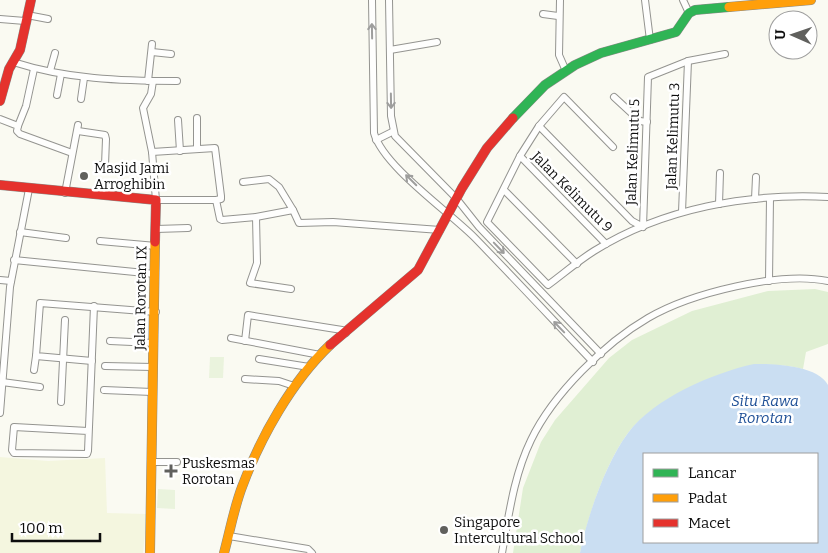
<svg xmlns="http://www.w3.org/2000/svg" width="828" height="553" font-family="Bitter,serif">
	<rect width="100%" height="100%" fill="#fafaf2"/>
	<polygon fill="#f4f6df" points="0,457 48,461 105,458 107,513 147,514 143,553 0,553"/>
	<path fill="#e0efd3" d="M815,289L828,292V344L806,352L803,369C763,360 740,366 703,382C681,393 660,403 641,419C611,444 588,515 580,553H513L523,488L541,442L555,420L609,358L632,340L692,311L768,291Z"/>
	<g fill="#eaf3dd">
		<polygon points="210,357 224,357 223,378 209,378"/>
		<polygon points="158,489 175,490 175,509 157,508"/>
	</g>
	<path fill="#cadef2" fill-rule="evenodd" d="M754,364C774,364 817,365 828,385V553H580C587,517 606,462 628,433C654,398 713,373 754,364ZM644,454H817V542H644Z"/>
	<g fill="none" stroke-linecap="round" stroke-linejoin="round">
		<defs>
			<g id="street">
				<path d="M372,0L374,133C383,166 448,211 474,237C514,278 553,320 593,362"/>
				<polyline points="389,0 391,116 395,136 456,198 479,227 601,354"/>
				<polyline points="560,0 559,55 566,71"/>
				<polyline points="645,0 650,40"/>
				<polyline points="683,0 689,13"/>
				<polyline points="543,14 558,16"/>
				<polyline points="27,15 48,19"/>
				<polyline points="0,19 25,21"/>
				<polyline points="390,50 437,42"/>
				<polyline points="152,52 171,54"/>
				<path d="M13,62C66,79 121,81 177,81"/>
				<polyline points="50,71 55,53"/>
				<polyline points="148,81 152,44"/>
				<polyline points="153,81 151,94 143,108 152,152 156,200 216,200 220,219 222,220 256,217 293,210 299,223 333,222 440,230"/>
				<polyline points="57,95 61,74"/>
				<polyline points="614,97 640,121 647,122"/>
				<polyline points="81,99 84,78"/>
				<polyline points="197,118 197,149"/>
				<polyline points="0,119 18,126 17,131 20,134 72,153"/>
				<polyline points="178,120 180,151"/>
				<polyline points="18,126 26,106 34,69"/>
				<polyline points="539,126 632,221 643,227 648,77 688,61 725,54"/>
				<polyline points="78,131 105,135 106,139 105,165 100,165"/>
				<polyline points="376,140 392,132"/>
				<path d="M613,147L564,97L539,126L520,156L487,222L548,285C563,274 578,261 594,251C663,208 748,193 828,197"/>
				<polyline points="152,152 215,148 221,196 221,199 216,200"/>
				<polyline points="520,156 606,244"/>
				<polyline points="243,182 269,179 279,187 293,210"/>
				<polyline points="504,190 577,264"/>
				<polyline points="65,193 78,125"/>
				<polyline points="755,199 756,177"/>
				<polyline points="719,204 720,173"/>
				<polyline points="682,212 688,61"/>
				<polyline points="256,217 257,263 250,283 291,289"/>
				<polyline points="156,229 188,228"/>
				<polyline points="20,232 66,238"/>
				<polyline points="100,241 156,246"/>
				<polyline points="14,260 155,274"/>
				<polyline points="0,280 11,281"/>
				<polyline points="769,281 770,198"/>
				<polyline points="231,338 320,355"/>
				<polyline points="110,341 154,343"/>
				<polyline points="245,341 248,315 342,330 346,333"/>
				<polyline points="259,359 309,367"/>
				<polyline points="92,361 36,356 40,303 156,312"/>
				<polyline points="105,366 153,367"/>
				<polyline points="34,370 36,356"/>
				<polyline points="245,379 279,381 294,386"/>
				<polyline points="2,382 40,387"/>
				<polyline points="104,390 152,392"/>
				<polyline points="61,402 65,320"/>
				<polyline points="0,413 10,287 29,189"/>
				<polyline points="88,431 14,427 12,450 14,453 87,454 88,451 94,306"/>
				<polyline points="153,462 177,462"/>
				<polyline points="229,536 308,549 312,553"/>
				<path d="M502,553C509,514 514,475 531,440C553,394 605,343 648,318C691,293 780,271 828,281"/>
			</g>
			<polyline id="fast" points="513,118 545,85 575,65 601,53 676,32 689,13 695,10 729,7"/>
			<g id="slow">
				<polyline points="729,7 811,0"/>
				<polyline points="150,553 155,242"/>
				<path d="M224,553C230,531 234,508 242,487C260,438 292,381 330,345"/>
			</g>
			<g id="jam">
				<polyline points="0,101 9,69 20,50 31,0"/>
				<polyline points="0,185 156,200 155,242"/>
				<polyline points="330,345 418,270 462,188 487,148 513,118"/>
			</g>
		</defs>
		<use href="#street" stroke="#949490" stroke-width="8"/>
		<use href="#fast" stroke="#8a8a87" stroke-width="10"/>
		<use href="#slow" stroke="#8a8a87" stroke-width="10"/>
		<use href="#jam" stroke="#8a8a87" stroke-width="10"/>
		<use href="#street" stroke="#fefefd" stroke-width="6"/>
		<use href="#fast" stroke="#30b455" stroke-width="9"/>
		<use href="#slow" stroke="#ff9f0a" stroke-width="9"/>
		<use href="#jam" stroke="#e5322d" stroke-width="9"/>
	</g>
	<defs><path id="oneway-shaft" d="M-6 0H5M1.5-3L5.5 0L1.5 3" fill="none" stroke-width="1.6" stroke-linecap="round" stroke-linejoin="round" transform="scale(1.25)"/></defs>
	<g stroke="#9e9e9d">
		<use href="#oneway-shaft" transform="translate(372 31) rotate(-91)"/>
		<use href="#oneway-shaft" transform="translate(391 101) rotate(89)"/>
		<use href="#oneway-shaft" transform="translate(411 180) rotate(-135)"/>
		<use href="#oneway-shaft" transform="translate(499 248) rotate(46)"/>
		<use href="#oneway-shaft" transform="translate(559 327) rotate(-134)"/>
	</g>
	<g fill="#60605d" stroke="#fff" stroke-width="2">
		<circle cx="84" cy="176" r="5"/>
		<path d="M168.5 463.5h5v5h5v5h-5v5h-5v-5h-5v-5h5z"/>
		<circle cx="444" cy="530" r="5"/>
	</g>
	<g text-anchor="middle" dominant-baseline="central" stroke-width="5" stroke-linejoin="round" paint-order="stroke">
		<g font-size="14" fill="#0d0d0d" stroke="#fff">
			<text transform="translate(673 136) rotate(-88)">Jalan Kelimutu 3</text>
			<text transform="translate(633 152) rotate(-88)">Jalan Kelimutu 5</text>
			<text transform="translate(572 192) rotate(45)">Jalan Kelimutu 9</text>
			<text transform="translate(141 298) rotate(-89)">Jalan Rorotan IX</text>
		</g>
		<g font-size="14" fill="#0d0d0d" stroke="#fff" text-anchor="start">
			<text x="94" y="168">Masjid Jami<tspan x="94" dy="16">Arroghibin</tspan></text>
			<text x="182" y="463">Puskesmas<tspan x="182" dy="16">Rorotan</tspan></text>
			<text x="454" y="522">Singapore<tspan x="454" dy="16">Intercultural School</tspan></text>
		</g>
		<g font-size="15" font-style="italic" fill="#1e4f96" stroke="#fff">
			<text x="765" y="401">Situ Rawa<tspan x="765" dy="17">Rorotan</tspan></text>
		</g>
	</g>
	<rect x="643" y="453" width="175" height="90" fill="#ffffff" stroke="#9e9e9e"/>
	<rect x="653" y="469" width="25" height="8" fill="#30b455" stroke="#9e9e9e"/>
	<text x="688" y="478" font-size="15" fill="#0d0d0d">Lancar</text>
	<rect x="653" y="494" width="25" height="8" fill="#ff9f0a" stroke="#9e9e9e"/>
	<text x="688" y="503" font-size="15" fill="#0d0d0d">Padat</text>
	<rect x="653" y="519" width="25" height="8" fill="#e5322d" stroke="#9e9e9e"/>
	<text x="688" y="528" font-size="15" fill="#0d0d0d">Macet</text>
	<g transform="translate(793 35) rotate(272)"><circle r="24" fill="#ffffff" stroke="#9e9e9e"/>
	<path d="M0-4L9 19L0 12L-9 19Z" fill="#60605d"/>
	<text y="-8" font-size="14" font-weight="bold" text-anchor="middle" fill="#0d0d0d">U</text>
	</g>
	<path d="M12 533v8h88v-8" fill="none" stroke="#0d0d0d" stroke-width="2.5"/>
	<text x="20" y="533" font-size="15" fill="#0d0d0d" stroke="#ffffff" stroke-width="4" paint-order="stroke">100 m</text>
</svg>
